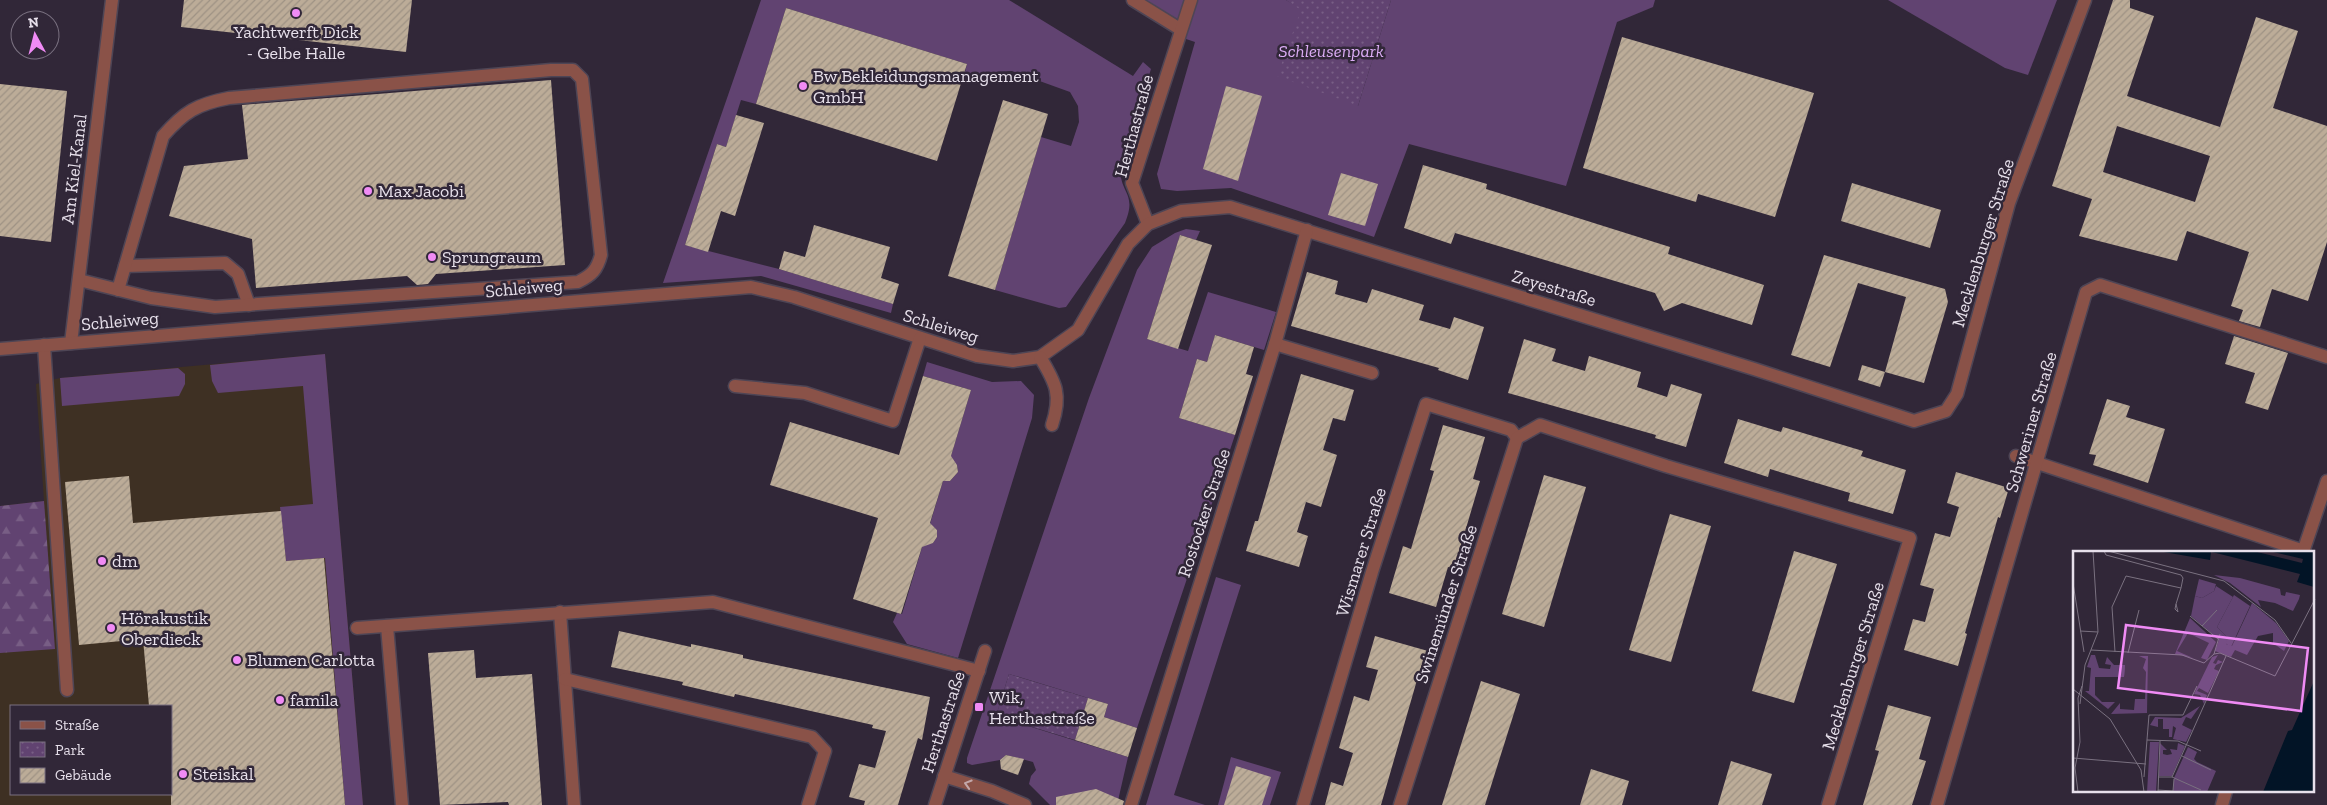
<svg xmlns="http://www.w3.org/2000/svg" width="2327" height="805" font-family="'Zilla Slab',serif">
	<defs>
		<pattern id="forest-firs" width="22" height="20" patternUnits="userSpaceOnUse" patternTransform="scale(1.25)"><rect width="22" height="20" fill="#614371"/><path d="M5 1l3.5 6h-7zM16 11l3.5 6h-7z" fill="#785e85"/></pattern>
		<pattern id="park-dots" width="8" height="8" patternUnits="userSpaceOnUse" patternTransform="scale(1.25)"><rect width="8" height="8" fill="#614371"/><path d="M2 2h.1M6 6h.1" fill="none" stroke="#785e85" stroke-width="1.8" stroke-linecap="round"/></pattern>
		<pattern id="building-hatch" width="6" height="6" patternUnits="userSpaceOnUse" patternTransform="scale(1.25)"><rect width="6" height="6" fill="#bcac98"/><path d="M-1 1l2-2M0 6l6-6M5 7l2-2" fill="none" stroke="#9e9284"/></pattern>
	</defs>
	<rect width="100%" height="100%" fill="#312738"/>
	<path fill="#3e3023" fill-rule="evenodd" d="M325,354L363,805H0V506L44,501L36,384L60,378ZM11,706H171V794H11Z"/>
	<g fill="#614371">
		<path d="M761,0H1009L1133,76L1143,62L1151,69L1120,169C1121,195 1137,193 1125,223L1066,307L1059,308L995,290L1041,137L1071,146L1079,122L1078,106L1070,92L1012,71L994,72L980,80L965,72L967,64L786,8L756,104L741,100L726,147L717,144L685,245L779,269L893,304L891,313L761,276L663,283Z"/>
		<polygon points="1133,0 1286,0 1302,9 1358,106 1391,0 1655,0 1653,7 1617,22 1566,186 1409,144 1374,237 1231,188 1177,191 1161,189 1157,174 1195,42 1177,36 1180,29"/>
		<polygon points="1888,0 2057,0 2028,75 2005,68"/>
		<polygon points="1186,229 1200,231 1196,240 1180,235 1147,339 1188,351 1208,292 1276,312 1264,350 1215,335 1207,362 1197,359 1179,418 1235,435 1137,728 1104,717 1108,704 1009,674 996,716 1128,757 1117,805 1050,805 1029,784 1031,776 1036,770 1033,762 1006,755 1000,760 972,765 967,763 967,758 1089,398 1137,270 1152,247 1175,233"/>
		<polygon points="325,354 363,805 345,805 325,558 286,561 280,507 313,504 303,386 218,393 212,381 210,365"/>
		<polygon points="927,362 992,382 1021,381 1034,395 1032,418 958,658 907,644 893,622 897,613 902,614 923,544 933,543 937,537 937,530 930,524 943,481 950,481 958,472 957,465 950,459 971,390 923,376"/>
		<polygon points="178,368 185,374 185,384 179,396 62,406 60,378"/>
		<polygon points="1216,577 1241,585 1174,795 1205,805 1146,805"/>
		<polygon points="1231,757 1281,772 1270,805 1218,805"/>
	</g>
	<polygon fill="url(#forest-firs)" points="44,501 55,649 0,653 0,506"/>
	<g fill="url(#park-dots)">
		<polygon points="1286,0 1391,0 1358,106 1277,76 1301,10"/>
		<polygon points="1009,674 1088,698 1075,740 996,716"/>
	</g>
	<g fill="url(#building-hatch)" fill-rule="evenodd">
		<polygon points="184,0 412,0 406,52 181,27"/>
		<path d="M2113,0H2130V8L2154,16L2127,96L2220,127L2256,17L2298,31L2273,108L2327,126V242L2308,301L2272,289L2260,327L2239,321L2243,310L2231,306L2249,252L2187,231L2177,261L2079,236L2092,199L2052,186ZM2117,126L2210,156L2195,202L2103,172Z"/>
		<polygon points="786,8 967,64 937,161 756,104"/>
		<polygon points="1622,37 1814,93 1775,217 1698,194 1696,202 1583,168"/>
		<polygon points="551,80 565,265 436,274 428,284 417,285 407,276 256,288 252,239 169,216 184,166 248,159 242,105"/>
		<polygon points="0,84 67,91 51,242 0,236"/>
		<polygon points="1226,86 1262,96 1238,181 1203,169"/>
		<polygon points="1003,100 1048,114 995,290 948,276"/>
		<polygon points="736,115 764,123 735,216 721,211 708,252 685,245 717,144 726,147"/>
		<polygon points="1423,165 1487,184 1486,189 1670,247 1668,254 1764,285 1752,325 1682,303 1664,311 1655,293 1455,233 1451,244 1404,228"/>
		<polygon points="1341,173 1378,184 1365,226 1328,215"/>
		<polygon points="1852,183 1941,210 1930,248 1841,221"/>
		<polygon points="814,225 890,247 881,278 899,284 893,304 779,269 784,251 805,257"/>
		<polygon points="1180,235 1212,245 1178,349 1147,339"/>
		<polygon points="1824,255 1945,289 1948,302 1924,383 1885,372 1906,297 1858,283 1830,367 1791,355"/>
		<polygon points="1307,272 1338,281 1335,294 1367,303 1372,289 1424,305 1419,320 1450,329 1454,317 1484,327 1468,380 1438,370 1439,368 1291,326"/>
		<polygon points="1215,335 1254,347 1246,374 1253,376 1235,435 1179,418 1197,359 1207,362"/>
		<polygon points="2234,336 2288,353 2268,410 2245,403 2255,373 2225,364"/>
		<polygon points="1524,339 1556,349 1552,361 1585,371 1589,356 1641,372 1637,387 1667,397 1671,384 1702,394 1686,447 1655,438 1656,435 1508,393"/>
		<polygon points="1862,365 1885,372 1880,387 1858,380"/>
		<polygon points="1301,374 1354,390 1345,421 1333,418 1323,450 1337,455 1321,507 1306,502 1297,532 1308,536 1299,567 1246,551 1255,521 1258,521"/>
		<polygon points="923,376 971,390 951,456 957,465 958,472 950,481 943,481 930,523 937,530 937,537 933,543 922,547 901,614 853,599 878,518 770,485 790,422 899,455"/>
		<polygon points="2107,399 2130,406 2126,417 2165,429 2148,483 2093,465 2096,455 2089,454"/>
		<polygon points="1738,419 1781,432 1783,427 1863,451 1861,456 1906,470 1893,514 1848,501 1850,493 1770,469 1768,477 1724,463"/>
		<polygon points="1443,425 1485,437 1473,479 1480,481 1454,569 1448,567 1436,607 1389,593 1403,546 1411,549 1434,471 1430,470"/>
		<polygon points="1956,472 2009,488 2000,518 1998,517 1965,633 1967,634 1958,666 1904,650 1913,619 1925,622 1934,589 1920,585 1935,533 1950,537 1959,507 1947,503"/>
		<polygon points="1544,475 1586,487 1544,627 1502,614"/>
		<polygon points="129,476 133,523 281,511 286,561 324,558 345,805 171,805 171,706 149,706 143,639 79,645 65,482"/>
		<polygon points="1670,514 1711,526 1671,662 1629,650"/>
		<polygon points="1794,551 1837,564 1794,703 1752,691"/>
		<polygon points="619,631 691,647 691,644 743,655 743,658 930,697 922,740 918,738 898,805 864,805 865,801 849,797 859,764 875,768 886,731 872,728 873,725 735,694 734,697 682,685 683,682 611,667"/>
		<polygon points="1375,636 1428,651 1419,681 1417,680 1381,805 1325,805 1331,782 1343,786 1353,753 1339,748 1354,696 1369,701 1378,670 1366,667"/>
		<polygon points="474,650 476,678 532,674 542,805 509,805 508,802 440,805 428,653"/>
		<polygon points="1481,681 1520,694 1485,805 1442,805"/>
		<polygon points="1088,698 1108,704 1104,717 1137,728 1128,757 1075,740"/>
		<polygon points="1888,705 1931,717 1919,759 1926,761 1912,805 1863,805 1879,751 1875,750"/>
		<polygon points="1006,755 1024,759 1018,775 1001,769 1000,760"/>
		<polygon points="1731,761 1772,774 1762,805 1718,805"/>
		<polygon points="1236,766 1271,777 1262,805 1224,805"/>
		<polygon points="1591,769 1629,781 1622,805 1580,805"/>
		<polygon points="1096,789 1124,801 1123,805 1056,805 1056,797"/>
	</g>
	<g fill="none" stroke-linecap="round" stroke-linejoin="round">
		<defs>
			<g id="minor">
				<polyline points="1133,0 1180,29"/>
				<polyline points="1148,224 1132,183 1191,0"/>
				<polyline points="125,266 225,263 238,274 249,305"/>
				<path d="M79,280L151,298L215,307L578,282C592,275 597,270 601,255L582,79L573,70H551L229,98C197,104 184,112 163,136L118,290"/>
				<polyline points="71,343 112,0"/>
				<polyline points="1275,344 1372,373"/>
				<polyline points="44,345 67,690"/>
				<polyline points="0,349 751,287 794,297 977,356 1013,361 1040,357 1078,330 1128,244 1148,224 1181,211 1230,207 1754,369 1914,421 1946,411 1957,394 2009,203 2085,0"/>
				<path d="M1040,357C1056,383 1062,395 1052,425"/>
				<polyline points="735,386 805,393 893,421 920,338"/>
				<polyline points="2016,456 2304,551"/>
				<polyline points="2303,552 2327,481"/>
				<polyline points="560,612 574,805"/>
				<polyline points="387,626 402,805"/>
				<polyline points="357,628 713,602 979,671"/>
				<polyline points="565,679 812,737 825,751 808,805"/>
				<polyline points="944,776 992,791 1025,805"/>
				<polyline points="935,805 985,651"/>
				<polyline points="1131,805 1275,344 1307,230"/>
				<polyline points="1303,805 1372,572 1426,404 1511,430 1517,438"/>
				<polyline points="1400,805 1517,438 1540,425 1666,466 1910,538 1828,805"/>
				<polyline points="1937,805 2086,292 2100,285 2327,357"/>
				<polyline points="2222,805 2226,791"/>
			</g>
		</defs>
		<use href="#minor" stroke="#4e4555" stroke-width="15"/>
		<use href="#minor" stroke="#8a5248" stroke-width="12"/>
	</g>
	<defs><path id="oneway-chevron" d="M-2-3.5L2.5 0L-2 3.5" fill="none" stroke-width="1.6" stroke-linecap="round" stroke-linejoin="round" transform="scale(1.25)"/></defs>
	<use stroke="#c2a7aa" href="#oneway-chevron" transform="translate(968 784) rotate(-163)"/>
	<g fill="#f08bf5" stroke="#312738" stroke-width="2">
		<circle cx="296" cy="13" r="5"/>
		<circle cx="803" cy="86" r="5"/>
		<circle cx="368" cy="191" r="5"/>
		<circle cx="432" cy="257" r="5"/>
		<circle cx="102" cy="561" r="5"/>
		<circle cx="111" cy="628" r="5"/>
		<circle cx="237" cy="660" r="5"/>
		<circle cx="280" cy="700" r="5"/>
		<rect x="974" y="702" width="10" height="10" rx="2.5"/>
		<circle cx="183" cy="774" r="5"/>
	</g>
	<g text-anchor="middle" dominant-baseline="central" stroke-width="5" stroke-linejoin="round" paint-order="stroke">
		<g font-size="18" fill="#e7e0eb" stroke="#312738" text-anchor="start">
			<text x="296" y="32" text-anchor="middle">Yachtwerft Dick<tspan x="296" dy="21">- Gelbe Halle</tspan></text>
			<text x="813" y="76">Bw Bekleidungsmanagement<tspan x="813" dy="21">GmbH</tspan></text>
			<text x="378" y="191">Max Jacobi</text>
			<text x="442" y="257">Sprungraum</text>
			<text x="112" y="561">dm</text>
			<text x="121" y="618">Hörakustik<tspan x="121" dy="21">Oberdieck</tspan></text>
			<text x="247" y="660">Blumen Carlotta</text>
			<text x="989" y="697">Wik,<tspan x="989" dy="21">Herthastraße</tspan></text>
			<text x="290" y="700">famila</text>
			<text x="193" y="774">Steiskal</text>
		</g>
		<g font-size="18" font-style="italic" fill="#dbacf5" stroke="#312738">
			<text x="1331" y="51">Schleusenpark</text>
		</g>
		<g font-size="18" fill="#e7e0eb" stroke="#312738">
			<text transform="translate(1134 126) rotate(-75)">Herthastraße</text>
			<text transform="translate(74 169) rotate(-83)">Am Kiel-Kanal</text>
			<text transform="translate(1983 243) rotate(-73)">Mecklenburger Straße</text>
			<text transform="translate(524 288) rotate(-5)">Schleiweg</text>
			<text transform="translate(1554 288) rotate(17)">Zeyestraße</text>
			<text transform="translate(120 321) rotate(-5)">Schleiweg</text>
			<text transform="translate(941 326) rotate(17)">Schleiweg</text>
			<text transform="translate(2031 422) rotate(-74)">Schweriner Straße</text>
			<text transform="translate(1204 513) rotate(-72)">Rostocker Straße</text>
			<text transform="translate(1361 552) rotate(-73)">Wismarer Straße</text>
			<text transform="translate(1446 604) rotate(-72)">Swinemünder Straße</text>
			<text transform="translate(1853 666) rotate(-73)">Mecklenburger Straße</text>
			<text transform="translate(943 722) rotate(-72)">Herthastraße</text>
		</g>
	</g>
	<g transform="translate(2073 551)">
		<rect width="241" height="241" fill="#312738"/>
		<path d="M141,24L167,27L207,38L208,44L212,45L213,41L227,44L226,48L220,60L202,52L185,49L188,56L157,32ZM143,35L160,46L144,76L155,87L153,93L159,95L179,52L203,72L216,90L211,100L200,92V82L185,85L174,104L162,99L158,106L142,100L146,89L118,65L122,45L129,47L141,40ZM117,67L143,91L134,109L128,107L136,92L115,82L104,100L120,107L102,103ZM18,104H22L26,117L37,118L38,114L32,113L34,106L41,114H52L51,126H22V144L29,151H42L35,158L12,140H16L18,117L14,116ZM145,104L140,112L143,113L145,109L150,111L143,114L141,118L146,120L135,142L126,137L124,140L134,144L131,153L127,144L121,143L139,106ZM66,105H75L74,162L38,163L47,152V158L61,159L62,148H72L73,121L70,117L73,108ZM127,155L118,168L113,166L109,174L119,179L113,191L100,188L103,177L100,175L99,186H96V178H90V168H85V176L77,174L82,166L108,167ZM77,191H86L83,241H74Z" fill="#614371"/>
		<path d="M40,114H52L51,126L39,125Z" fill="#614371"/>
		<path d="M126,28L143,33L141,40L129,47L122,45ZM161,44L177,55L158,96L152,92L155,87L144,76ZM87,192L94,199H90V203L94,204L99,203L97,198L104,199L105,192L112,195L99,225H86ZM115,196L124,201L121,208L124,211L143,220L134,241H100L101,227Z" fill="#614371"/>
		<path d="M85,0H180L229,12L230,8L196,0H241V36L224,31L227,23L143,2L138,1L137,9ZM241,130V241H190L215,180L219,179Z" fill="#021426"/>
		<path fill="none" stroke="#7a7180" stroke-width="1" d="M31,0L33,4L108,24L110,27L108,37L53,25L39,56L42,101M35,0L151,30L202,69L218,92M0,32L11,101M103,53L105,61L102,58L103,53L108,37M117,65L145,88M129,75L144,59M7,80L25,81M18,99L109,104L131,112M55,102L66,59M141,103L147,102L202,125L242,48M131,112L141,103L147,83M0,138L37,168L68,219L71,241M7,153L12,114L25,81L20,0M74,189L105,190L128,200M109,205L138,219M0,207L73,213M71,226L76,164H110L124,135M85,226H99L128,239M99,226L153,105M85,239L100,240L101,228M5,241L2,217L7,191L5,147L9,135M85,241L87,190"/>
		<path fill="#f08bf5" fill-opacity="0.15" stroke="#f08bf5" stroke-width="2.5" d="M53,74L235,97L228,160L45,137Z"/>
		<rect width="241" height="241" fill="none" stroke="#e7e0eb" stroke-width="2.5"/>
	</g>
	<rect x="10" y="705" width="162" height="90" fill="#312738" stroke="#7a7180"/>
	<rect x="20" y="721" width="25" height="8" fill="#8a5248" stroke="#7a7180"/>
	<text x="55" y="730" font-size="15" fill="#e7e0eb">Straße</text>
	<rect x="20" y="742" width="25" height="15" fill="url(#park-dots)" stroke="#7a7180"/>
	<text x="55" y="755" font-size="15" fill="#e7e0eb">Park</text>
	<rect x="20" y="768" width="25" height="15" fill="url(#building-hatch)" stroke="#7a7180"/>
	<text x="55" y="780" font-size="15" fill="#e7e0eb">Gebäude</text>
	<g transform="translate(35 35) rotate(353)"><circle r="24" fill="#312738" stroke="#7a7180"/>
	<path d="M0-4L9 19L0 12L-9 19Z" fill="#f08bf5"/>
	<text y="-8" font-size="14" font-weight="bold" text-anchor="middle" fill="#e7e0eb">N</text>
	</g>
</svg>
